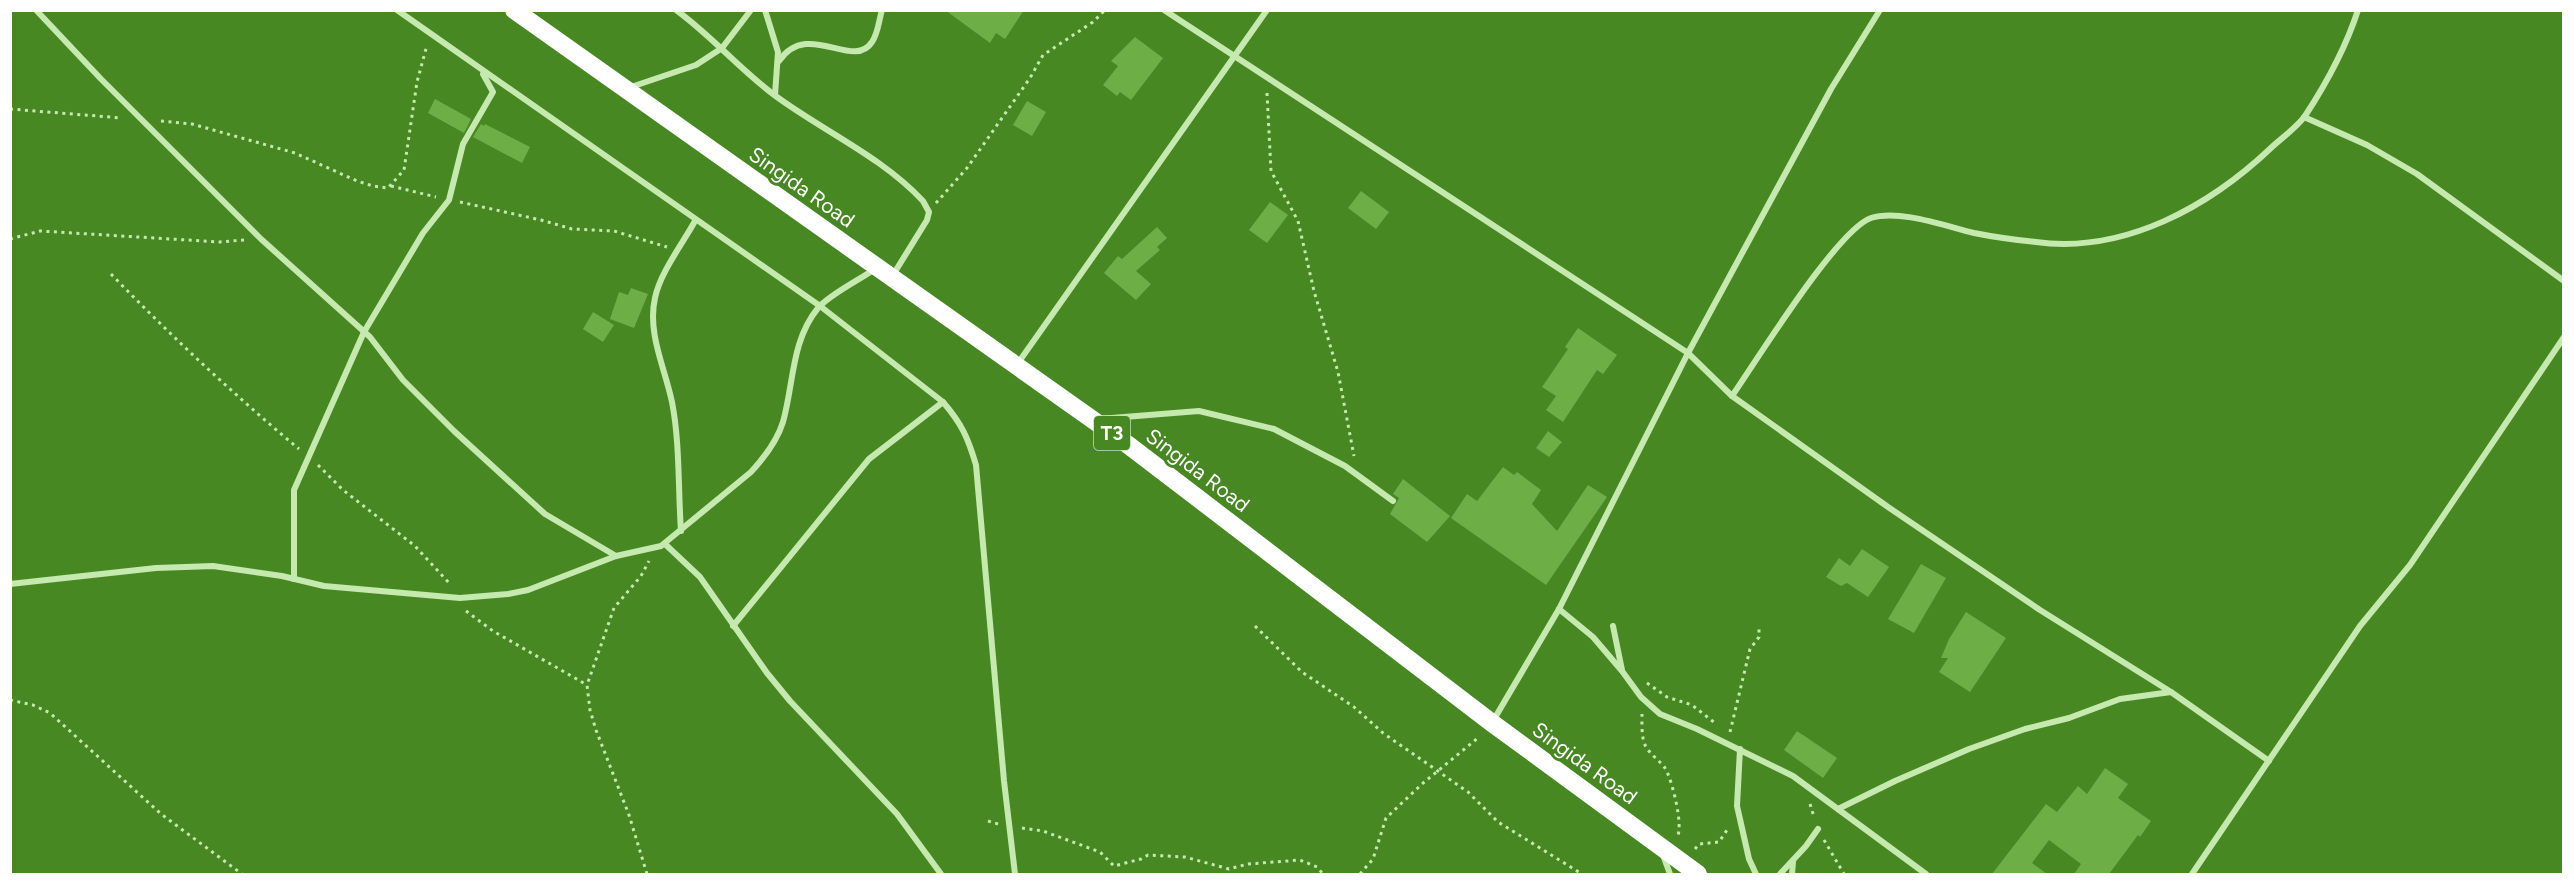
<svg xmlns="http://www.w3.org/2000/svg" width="2574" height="885" font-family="Figtree,sans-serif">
	<rect width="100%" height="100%" fill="#478823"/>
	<g fill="#6dae47">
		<polygon points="945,10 1024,10 1005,39 996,33 990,43"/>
		<polygon points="1135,37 1163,58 1131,100 1120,92 1117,96 1103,85 1118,66 1111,61"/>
		<polygon points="435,99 471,119 464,133 428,113"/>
		<polygon points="1027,101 1046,112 1032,136 1013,125"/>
		<polygon points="481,124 484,126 485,124 530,147 522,163 473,137"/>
		<polygon points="1361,191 1389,212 1376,229 1348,208"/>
		<polygon points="1270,202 1288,215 1267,243 1249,230"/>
		<polygon points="1157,227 1167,238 1157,247 1160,250 1136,271 1151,284 1136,300 1104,273 1118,256 1122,259"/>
		<polygon points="631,288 648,294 634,328 610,319 619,292 628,295"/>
		<polygon points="593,312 614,325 603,342 583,329"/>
		<polygon points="1578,328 1617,355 1603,374 1597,370 1563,422 1546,410 1556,396 1542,387 1568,349 1565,347"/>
		<polygon points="1548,431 1562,442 1549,457 1536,448"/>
		<polygon points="1503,467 1514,475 1517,472 1541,490 1532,504 1557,531 1588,485 1607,497 1546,585 1451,518 1467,494 1477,501"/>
		<polygon points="1403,479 1450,516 1427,542 1390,514 1399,498 1393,494"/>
		<polygon points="1862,549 1889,567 1868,597 1847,583 1841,586 1826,577 1839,558 1850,566"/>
		<polygon points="1921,564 1946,578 1914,633 1888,619"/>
		<polygon points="1966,612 2006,638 1970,692 1939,672 1948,658 1941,658 1949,639"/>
		<polygon points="1797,731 1837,758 1823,778 1784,750"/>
		<polygon points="2105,768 2128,784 2118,798 2151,821 2140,837 2138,835 2109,874 2074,874 2081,864 2049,840 2032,863 2047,874 1992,874 2046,804 2057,812 2078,786 2087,794"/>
	</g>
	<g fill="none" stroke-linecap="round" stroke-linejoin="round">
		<g stroke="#c5e9af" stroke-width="3" stroke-dasharray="3 4.5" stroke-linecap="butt">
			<polyline points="1267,93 1271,171 1298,221 1314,291 1338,372 1354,456"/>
			<polyline points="10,109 122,118"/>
			<polyline points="161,121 192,124 295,153 357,181 373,186 388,188 404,170 417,82 427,45"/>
			<polyline points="391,186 436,197"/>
			<polyline points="460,202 541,220 572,229 614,231 667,247"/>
			<polyline points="936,203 967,168 1030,78 1043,55 1093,22 1105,10"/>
			<polyline points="10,239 40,231 220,242 244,240"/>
			<path d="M111,274C171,336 233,394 299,449"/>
			<polyline points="318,465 343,490 415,546 451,585"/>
			<polyline points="466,611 493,631 587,685"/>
			<polyline points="1255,626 1302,672 1354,707 1383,733 1468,792 1498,822 1582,874"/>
			<polyline points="1647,683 1667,697 1692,705 1715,723"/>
			<polyline points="10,700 33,705 50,713 161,814 242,874"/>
			<path d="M1642,714C1642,723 1641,738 1646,747C1651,755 1660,761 1665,768C1672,779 1684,827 1677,837"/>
			<polyline points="1730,732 1750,649 1759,637 1759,627"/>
			<polyline points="1810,804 1814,817"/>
			<polyline points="988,821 998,824"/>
			<polyline points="1022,828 1043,831 1100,852 1114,866 1141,859 1148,855 1185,857 1229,869 1248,864 1300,860 1317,867 1323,874"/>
			<polyline points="1824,840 1844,874"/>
			<polyline points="1695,849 1699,844 1719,842 1729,827"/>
			<polyline points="647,874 629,815 596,730 590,710 587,685 614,608 641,576 649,561"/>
			<polyline points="1360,874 1373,859 1386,818 1422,784 1479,737"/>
		</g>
		<g stroke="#c5e9af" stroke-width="6">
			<polyline points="36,10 101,79 261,239 370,337 403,380 454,431 545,514 616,556"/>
			<path d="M397,10L820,306L943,402C962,424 968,438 976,465L1004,781L1015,874"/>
			<path d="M676,10C712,36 741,71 777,97C825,132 882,157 923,201L929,212L927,220L893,275"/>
			<polyline points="765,10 778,52 775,95"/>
			<polyline points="1164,10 1688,353 1732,396 1888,507 2040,610 2171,692 2269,761"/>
			<path d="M779,61C808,19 853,71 872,42C878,34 879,20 882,10"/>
			<polyline points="631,87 696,65 722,48 751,10"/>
			<polyline points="2304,117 2367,145 2417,174 2564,281"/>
			<polyline points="1018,363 1267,10"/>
			<path d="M1732,396C1757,360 1837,230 1871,218C1899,209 1945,226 1974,233C1994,237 2016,240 2036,242C2125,254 2210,206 2272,147C2283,137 2297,127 2305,116C2326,84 2346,47 2358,10"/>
			<polyline points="1099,419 1199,411 1274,429 1345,466 1393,501"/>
			<path d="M681,531C678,489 680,443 672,402C665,368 647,333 655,298C660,273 683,243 695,221"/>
			<polyline points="665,544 700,577 767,673 790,701 897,814 941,874"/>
			<polyline points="294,579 294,490 364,332 423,233 449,200 463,144 493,92 483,74"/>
			<path d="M10,584L156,568L213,566L282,576L324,586L460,598L508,594L528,590L616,556L661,546L751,472C764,458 777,441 783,422C794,383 791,341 818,308C830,294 859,280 875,269"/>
			<polyline points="1559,609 1593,637 1622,671 1641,697 1660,714 1697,729 1793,776 1926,874"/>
			<polyline points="733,626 869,459 943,402"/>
			<polyline points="1613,626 1622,670"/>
			<polyline points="1493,721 1559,609 1688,353 1831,89 1880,10"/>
			<polyline points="1740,749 1737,806 1749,859 1756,874"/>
			<polyline points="1838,809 1895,781 1969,749 2025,729 2069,718 2120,699 2171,692"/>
			<polyline points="1663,855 1670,874"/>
			<polyline points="1780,874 1806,846 1818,829"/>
			<polyline points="1792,874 1793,862"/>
			<polyline points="2192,874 2360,626 2410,565 2564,337"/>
		</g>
		<polyline stroke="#fff" stroke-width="18" points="514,10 1127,444 1492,723 1698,874"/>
	</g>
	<g text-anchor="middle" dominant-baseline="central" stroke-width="6" stroke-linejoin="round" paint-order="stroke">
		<rect fill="#478823" stroke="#c8dbbd" stroke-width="1.5" x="1094" y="416" width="36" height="34" rx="4.5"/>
		<g font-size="20" font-weight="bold" fill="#fff">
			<text x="1112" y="433">T3</text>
		</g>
		<g font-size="21" fill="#fff" stroke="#478823">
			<text transform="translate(802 187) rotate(35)">Singida Road</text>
			<text transform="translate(1198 470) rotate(37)">Singida Road</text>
			<text transform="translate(1585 763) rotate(36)">Singida Road</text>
		</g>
	</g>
	<rect width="2574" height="885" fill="none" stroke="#ffffff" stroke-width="24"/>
</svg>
